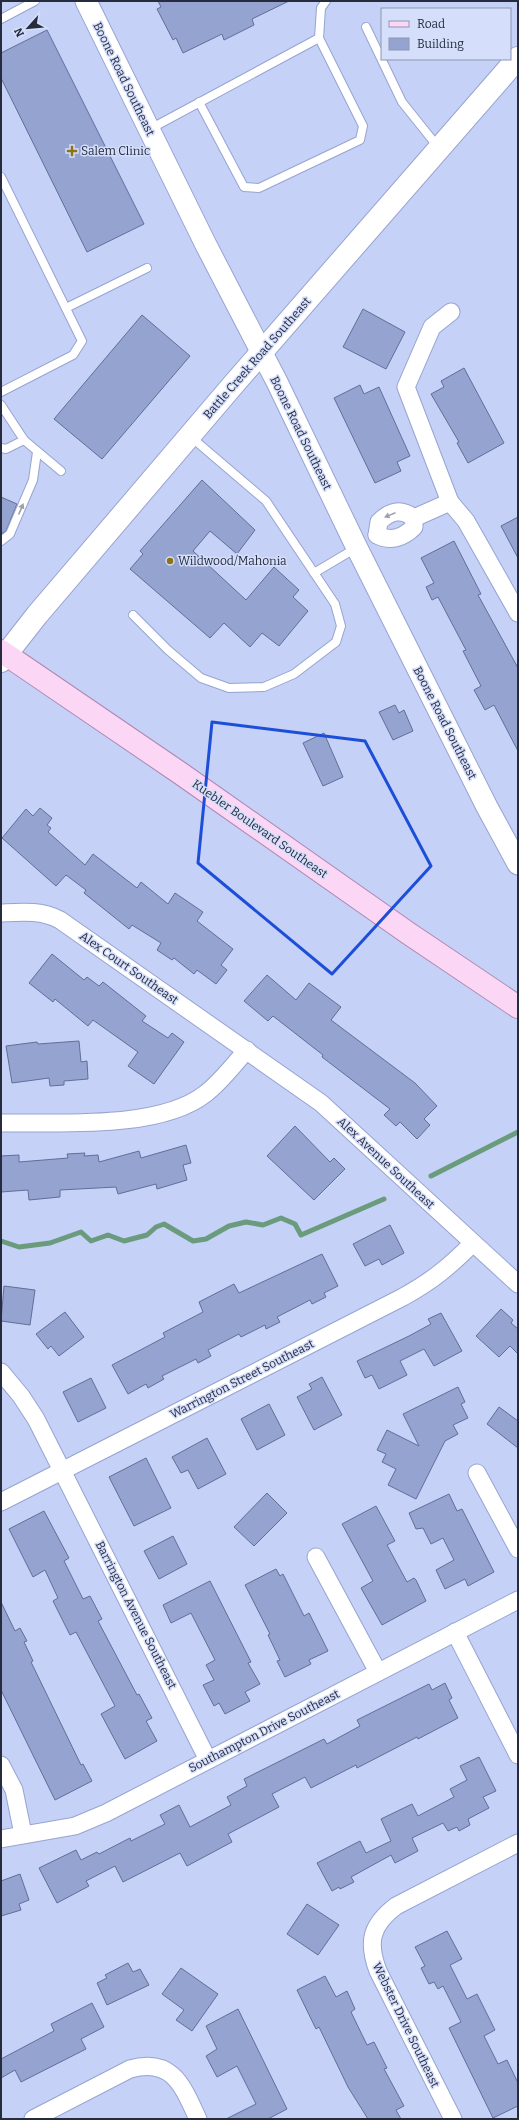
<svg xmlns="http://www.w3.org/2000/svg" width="519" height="2120" font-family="Bitter,serif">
	<rect width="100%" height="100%" fill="#c5d1f7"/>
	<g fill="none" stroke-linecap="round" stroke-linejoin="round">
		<g stroke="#6b9b7d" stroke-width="5">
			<polyline points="431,1176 518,1132"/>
			<polyline points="1,1241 19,1247 50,1243 81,1232 91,1241 108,1235 124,1241 147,1235 156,1227 164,1224 193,1241 206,1239 229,1226 246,1222 263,1225 281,1218 295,1224 301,1235 384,1199"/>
		</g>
	</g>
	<g fill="#95a3d0" stroke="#616e98">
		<polygon points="158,1 289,1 252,19 254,25 224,40 222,34 183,53 176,38 173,40 157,9 161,7"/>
		<polygon points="47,30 144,224 87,252 1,78 1,53"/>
		<polygon points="363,309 405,332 386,369 343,347"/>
		<polygon points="142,315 190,356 102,459 54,419"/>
		<polygon points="464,368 504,443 468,463 457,443 459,442 431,394 444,387 441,381"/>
		<polygon points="360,385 364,394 379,387 410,456 397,462 401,471 375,483 334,398"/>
		<polygon points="202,480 255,530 237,554 210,531 193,551 246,600 274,567 299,590 293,597 308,611 279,646 262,633 250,647 224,623 210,638 130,569 143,554 140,551"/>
		<polygon points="1,497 17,504 6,531 1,534"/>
		<polygon points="518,517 518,558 501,526"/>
		<polygon points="454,541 481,594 478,595 518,668 518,751 494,705 485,710 474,690 481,686 463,651 466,650 438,597 432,600 426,587 434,583 421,558"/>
		<polygon points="395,705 399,713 404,710 413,731 393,740 379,712"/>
		<polygon points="324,733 343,777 323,786 303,743"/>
		<polygon points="40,808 52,818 47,825 51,828 48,832 85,865 93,854 137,888 141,882 168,904 175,893 203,912 197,921 233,949 221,965 227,970 216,984 197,970 194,974 174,958 172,960 157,950 161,943 132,925 129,929 84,893 86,890 66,875 56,886 2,838 26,809 33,816"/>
		<polygon points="52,954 84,980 87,977 99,986 103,982 146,1016 142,1021 168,1038 172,1033 184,1042 154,1084 128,1066 138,1052 93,1020 88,1026 55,999 53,1002 29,983"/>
		<polygon points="267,975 296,1000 309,983 341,1007 331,1020 415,1083 437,1106 424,1119 430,1125 417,1139 400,1122 396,1126 384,1115 390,1109 322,1057 323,1055 273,1016 268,1021 244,1001"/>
		<polygon points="79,1041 81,1062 87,1061 88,1079 64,1081 64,1085 50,1086 49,1078 12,1083 6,1046 37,1042 38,1044"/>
		<polygon points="295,1126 330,1162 334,1158 345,1169 314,1200 267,1156"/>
		<polygon points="186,1145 191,1163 183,1165 187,1180 157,1189 156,1184 118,1194 116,1187 60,1190 60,1197 29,1200 28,1190 1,1192 1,1156 19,1155 19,1162 68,1158 67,1154 85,1153 84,1156 98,1155 99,1162 139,1151 141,1158"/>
		<polygon points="390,1225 404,1253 382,1265 379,1259 365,1266 353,1244"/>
		<polygon points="322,1254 338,1286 324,1293 326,1297 312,1304 310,1300 277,1317 280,1322 266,1329 265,1325 241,1337 239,1334 208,1350 211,1356 198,1363 196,1359 162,1376 164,1379 148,1388 146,1384 128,1394 112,1365 165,1337 163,1333 203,1312 199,1302 234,1284 239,1293"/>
		<polygon points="4,1286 35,1290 30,1325 1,1321"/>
		<polygon points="501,1309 513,1320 511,1323 518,1329 518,1354 510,1346 499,1357 476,1336"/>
		<polygon points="65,1312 84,1337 59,1356 51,1346 48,1349 36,1334"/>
		<polygon points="441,1313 462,1351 434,1366 424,1349 400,1361 407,1375 379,1389 372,1375 365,1378 357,1361 409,1336 431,1324 428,1319"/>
		<polygon points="322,1377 342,1415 314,1430 297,1397 312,1389 309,1384"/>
		<polygon points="91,1378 106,1408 78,1422 63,1392"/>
		<polygon points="458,1387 465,1402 461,1404 468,1418 453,1425 458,1434 445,1441 416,1499 388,1485 396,1469 382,1462 386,1454 377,1450 387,1430 419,1446 403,1414"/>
		<polygon points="269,1404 285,1435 257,1450 241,1419"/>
		<polygon points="499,1407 518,1421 518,1448 487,1424"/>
		<polygon points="207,1438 226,1474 198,1489 188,1470 181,1473 172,1457"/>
		<polygon points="146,1458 171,1508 134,1526 109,1477"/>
		<polygon points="267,1493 287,1513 254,1546 234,1527"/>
		<polygon points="449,1494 457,1511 462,1509 494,1572 468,1586 465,1579 445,1589 436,1570 454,1560 443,1538 431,1544 423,1528 416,1529 409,1513"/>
		<polygon points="376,1506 395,1541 387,1545 407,1582 414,1578 416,1580 426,1601 382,1625 361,1588 373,1581 342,1524"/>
		<polygon points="44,1511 69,1558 64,1561 83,1599 90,1596 102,1619 98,1621 137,1695 139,1694 152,1718 146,1721 157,1741 125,1759 101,1714 115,1706 76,1632 70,1635 53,1601 58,1598 45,1570 33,1577 9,1529"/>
		<polygon points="173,1536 187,1564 159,1579 144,1551"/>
		<polygon points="276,1569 280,1576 283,1574 304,1616 309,1613 328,1651 309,1660 311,1664 285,1677 277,1661 280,1660 268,1635 270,1634 245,1585"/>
		<polygon points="210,1581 251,1662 248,1663 260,1684 245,1692 250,1701 225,1714 219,1703 214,1706 203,1685 214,1680 206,1665 215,1660 191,1613 171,1623 163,1605"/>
		<polygon points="1,1602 15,1631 20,1628 27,1641 24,1642 33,1661 31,1662 81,1765 83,1764 92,1781 55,1800 1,1690"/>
		<polygon points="445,1683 452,1698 449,1700 458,1718 418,1739 417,1737 357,1768 356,1765 311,1788 305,1777 272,1794 279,1807 228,1834 232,1842 187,1866 180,1853 123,1882 115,1866 86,1881 89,1886 57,1903 39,1868 76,1850 81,1860 97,1852 99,1854 130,1838 131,1841 165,1824 160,1815 179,1805 190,1827 231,1805 227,1797 247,1786 244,1779 324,1739 327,1744 360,1726 357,1720 429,1684 432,1690"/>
		<polygon points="479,1757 496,1791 483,1797 489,1808 468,1819 470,1825 459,1831 457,1827 448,1831 443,1823 412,1838 418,1851 395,1863 391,1855 351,1877 354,1882 340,1889 339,1887 332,1891 317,1863 360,1841 366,1853 391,1841 381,1819 412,1804 418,1816 454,1797 450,1789 467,1780 460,1766"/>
		<polygon points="20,1874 29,1900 19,1904 21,1910 1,1916 1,1881"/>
		<polygon points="307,1904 339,1925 318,1955 287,1934"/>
		<polygon points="447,1931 462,1959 450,1965 467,1999 477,1994 495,2030 484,2036 498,2064 507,2060 518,2083 518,2106 493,2118 449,2028 461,2022 443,1986 438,1989 434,1982 429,1984 421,1968 425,1966 415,1947"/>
		<polygon points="128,1963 133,1972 140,1969 149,1985 107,2005 97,1983 107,1978 105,1975"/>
		<polygon points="181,1968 218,1994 192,2031 176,2020 184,2010 162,1994"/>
		<polygon points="325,1976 336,1997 347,1991 355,2009 351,2012 367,2045 374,2042 387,2068 384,2069 404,2106 396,2110 401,2119 368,2119 348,2087 319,2027 316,2029 297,1990"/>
		<polygon points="92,2003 104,2027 81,2039 86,2049 21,2082 15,2070 1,2078 1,2059 54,2031 51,2024"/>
		<polygon points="238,2009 287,2109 268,2119 226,2119 256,2104 237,2066 217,2077 206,2056 217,2049 206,2026"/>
	</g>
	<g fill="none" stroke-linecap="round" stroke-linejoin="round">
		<defs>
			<g id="service">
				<polyline points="1,19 35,1"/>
				<polyline points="366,27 402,102 438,147"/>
				<polyline points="319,38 321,8 326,1"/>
				<polyline points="150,129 319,38 363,126 360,140 259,188 244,187 199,102"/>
				<polyline points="1,177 82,341 73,355 1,392"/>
				<polyline points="66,308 147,268"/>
				<polyline points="1,405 24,440 61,471"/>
				<polyline points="1,448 6,449 24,440"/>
				<polyline points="1,541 10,534 33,480 37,452"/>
				<polyline points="314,573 356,548"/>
				<polyline points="133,615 168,650 201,678 229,688 264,687 294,674 336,642 341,626 335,604 266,501 191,437"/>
			</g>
			<g id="minor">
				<polyline points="451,312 432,327 406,387 450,502 466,521 518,613"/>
				<polyline points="414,518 450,502"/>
				<path d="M377,535L379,522C390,511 401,508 414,518"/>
				<path d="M377,535C390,542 403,538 414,527V518"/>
				<path d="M1,913C22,912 41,910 60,920L321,1103L518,1284"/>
				<path d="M1,1123C58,1122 159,1130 205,1094C221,1082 234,1064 247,1050"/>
				<polyline points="1,1372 21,1396 36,1419 208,1760"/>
				<polyline points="477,1473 518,1549"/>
				<path d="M1,1502L403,1297C432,1281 449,1267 473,1243"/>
				<polyline points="316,1557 378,1672"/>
				<polyline points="455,1632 518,1755"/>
				<polyline points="1,1765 14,1790 23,1834"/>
				<polyline points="1,1839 75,1826 106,1813 518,1600"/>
				<path d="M33,2119L130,2069C173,2057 183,2087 198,2119"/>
				<path d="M453,2119L378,1971C367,1942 371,1925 396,1906L518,1843"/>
			</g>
			<polyline id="tertiary" points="86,1 206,245 277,382 357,548 487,807 518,864"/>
			<polyline id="secondary" points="1,661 37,615 233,385 518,58"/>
			<polyline id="primary" points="1,651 180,773 408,933 518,1007"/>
		</defs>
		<use href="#service" stroke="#96a4d1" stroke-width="10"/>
		<use href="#minor" stroke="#96a4d1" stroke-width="19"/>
		<use href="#tertiary" stroke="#96a4d1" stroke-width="23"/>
		<use href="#secondary" stroke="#96a4d1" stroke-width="24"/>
		<use href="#primary" stroke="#ae88b1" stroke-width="24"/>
		<use href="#service" stroke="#fff" stroke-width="8"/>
		<use href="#minor" stroke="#fff" stroke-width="17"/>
		<use href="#tertiary" stroke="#fff" stroke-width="21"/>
		<use href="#secondary" stroke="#fff" stroke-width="22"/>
		<use href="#primary" stroke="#fbd6f5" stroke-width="22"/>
	</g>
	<defs><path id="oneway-solid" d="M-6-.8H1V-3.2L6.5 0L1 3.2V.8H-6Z"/></defs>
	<g fill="#9da0a8">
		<use href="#oneway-solid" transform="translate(21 509) rotate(-67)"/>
		<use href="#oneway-solid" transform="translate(390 515) rotate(158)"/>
	</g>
	<path fill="none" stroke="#1d4ed8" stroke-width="3" stroke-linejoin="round" d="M212,722L365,741L431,866L332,974L198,863Z"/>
	<g fill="#8d7317" stroke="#d5dffb" stroke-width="1.5">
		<path d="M70 145h4v4h4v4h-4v4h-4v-4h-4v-4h4z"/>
		<circle cx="170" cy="561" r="4"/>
	</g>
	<g text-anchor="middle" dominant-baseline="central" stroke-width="3" stroke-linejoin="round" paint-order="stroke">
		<g font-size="12" fill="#262b3d" stroke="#d5dffb">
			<text transform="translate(124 79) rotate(64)">Boone Road Southeast</text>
			<text transform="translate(257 358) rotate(-49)">Battle Creek Road Southeast</text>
			<text transform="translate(301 433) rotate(64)">Boone Road Southeast</text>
			<text transform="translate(445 723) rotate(63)">Boone Road Southeast</text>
			<text transform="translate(260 829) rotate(35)">Kuebler Boulevard Southeast</text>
			<text transform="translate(129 968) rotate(35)">Alex Court Southeast</text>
			<text transform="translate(386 1163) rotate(43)">Alex Avenue Southeast</text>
			<text transform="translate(242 1379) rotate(-27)">Warrington Street Southeast</text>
			<text transform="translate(136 1615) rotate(63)">Barrington Avenue Southeast</text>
			<text transform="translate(264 1731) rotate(-27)">Southampton Drive Southeast</text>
			<text transform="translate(406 2025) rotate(64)">Webster Drive Southeast</text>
		</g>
		<g font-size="12" fill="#262b3d" stroke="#d5dffb" text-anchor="start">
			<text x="81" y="151">Salem Clinic</text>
			<text x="178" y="561">Wildwood/Mahonia</text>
		</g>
	</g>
	<rect width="519" height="2120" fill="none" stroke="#262b3d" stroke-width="4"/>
	<rect x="381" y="8" width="130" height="52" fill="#d5dffb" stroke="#8f97af"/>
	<rect x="389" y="21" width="20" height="6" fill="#fbd6f5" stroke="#8f97af"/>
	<text x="417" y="28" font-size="12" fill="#262b3d">Road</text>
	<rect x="389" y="38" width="20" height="12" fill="#95a3d0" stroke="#8f97af"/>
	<text x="417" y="48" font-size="12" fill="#262b3d">Building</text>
	<g transform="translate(28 28) rotate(243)" stroke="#d5dffb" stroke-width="3" paint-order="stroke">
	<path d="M0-3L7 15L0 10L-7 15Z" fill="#262b3d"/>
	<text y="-6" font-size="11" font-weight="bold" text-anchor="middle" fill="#262b3d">N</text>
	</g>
</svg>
